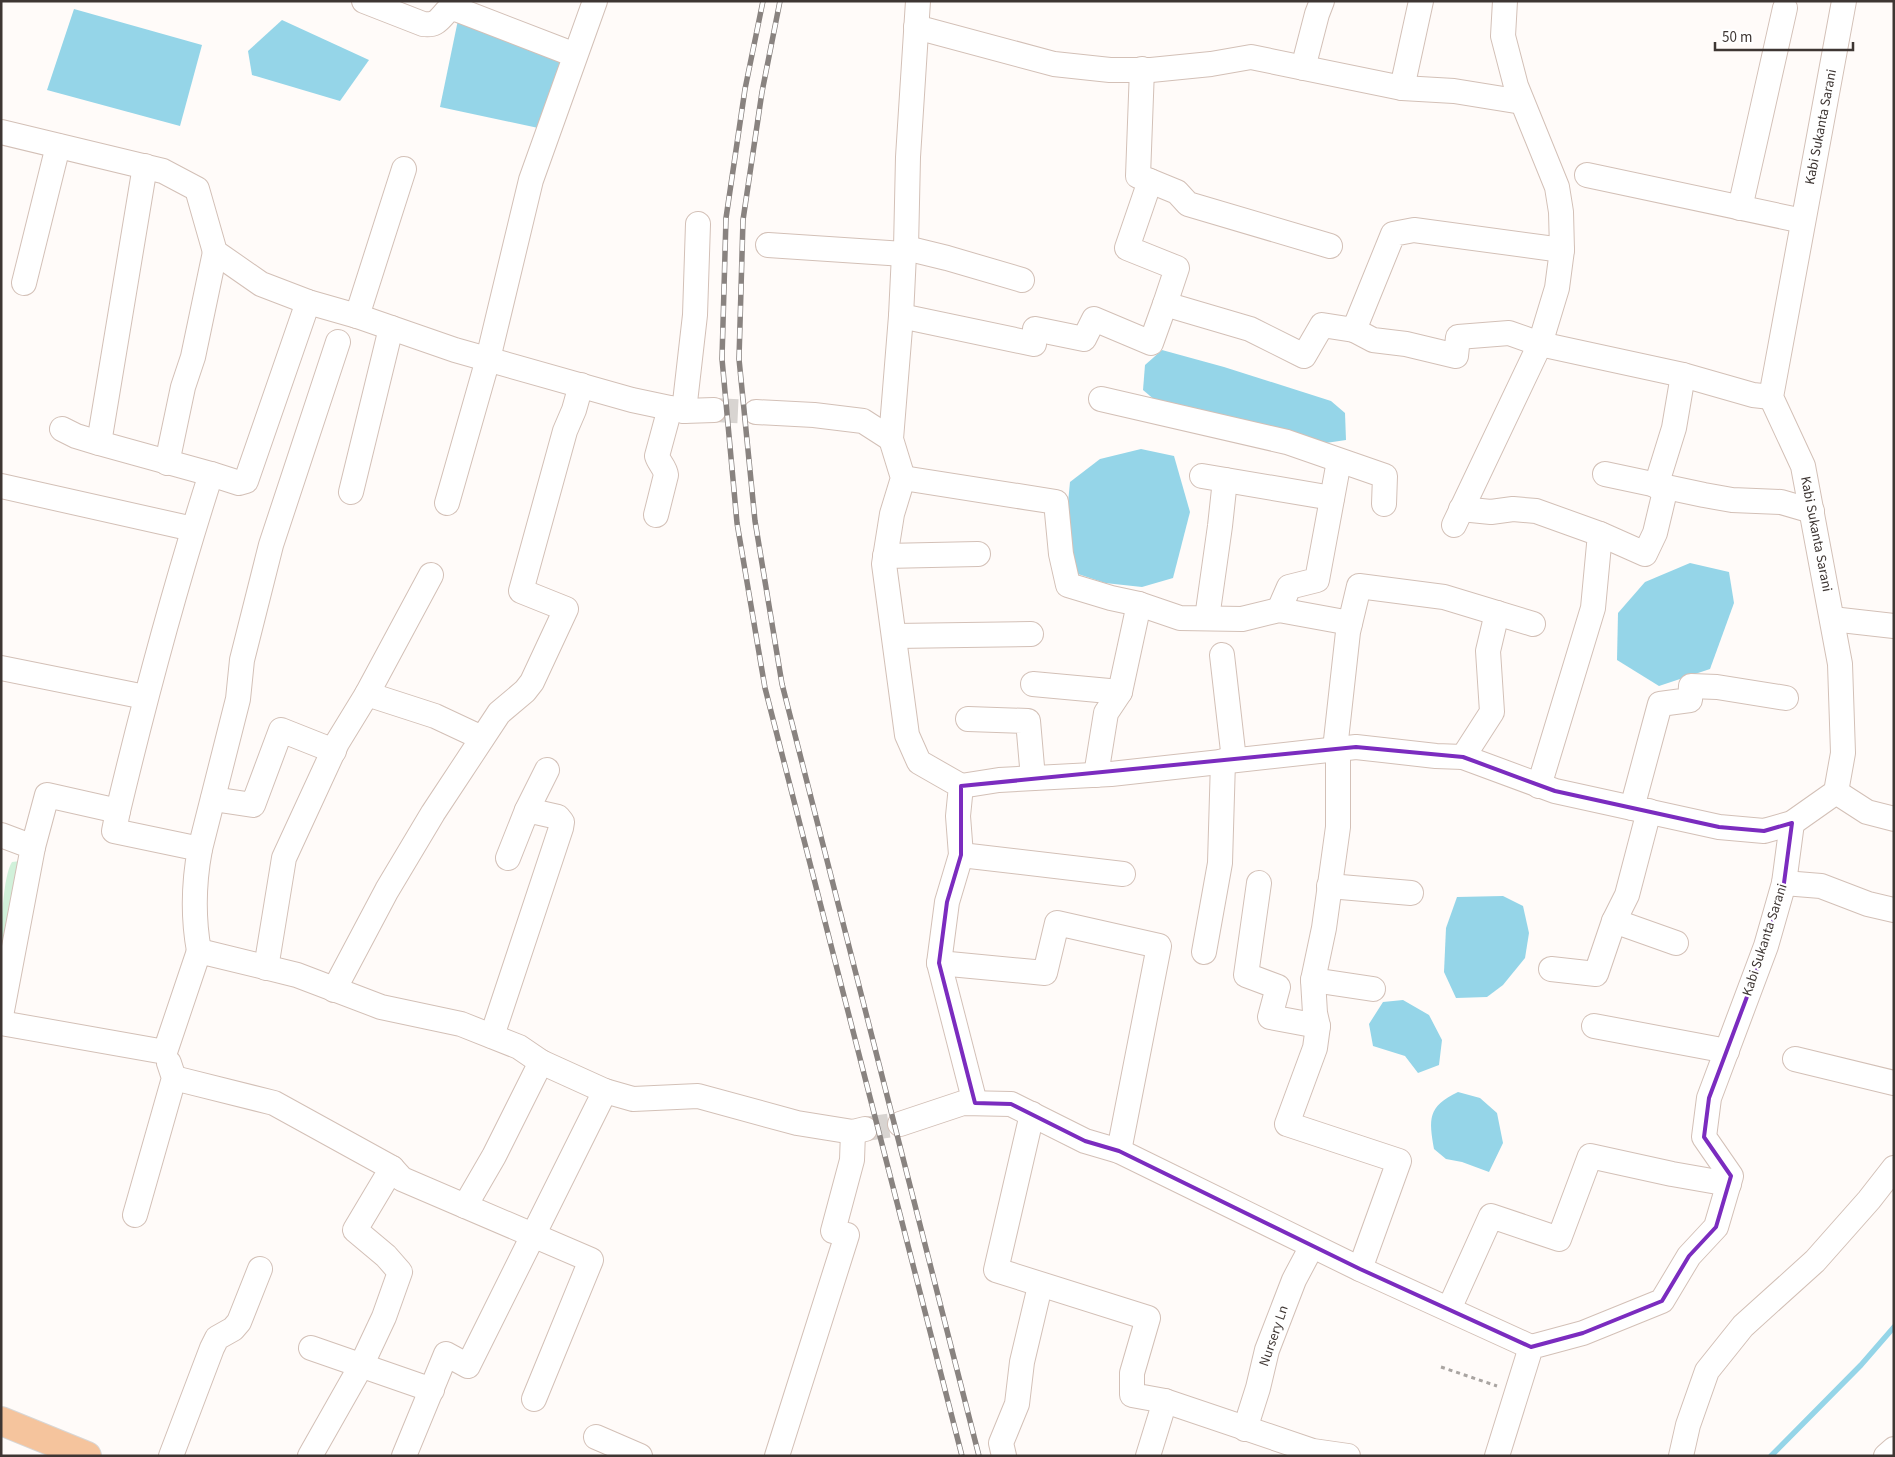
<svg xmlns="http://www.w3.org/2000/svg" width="1895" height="1457" font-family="'Source Sans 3',sans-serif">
	<rect width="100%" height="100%" fill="#fffbf9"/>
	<path fill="#d1f1da" d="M20,861L3,947C0,932 3,875 12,862Z"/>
	<g fill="#95d5e8">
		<polygon points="74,9 202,45 180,126 47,90"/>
		<polygon points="282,20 369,60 340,101 252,75 248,51"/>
		<polygon points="458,20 561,57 543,129 440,107"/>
		<polygon points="1162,350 1224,367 1331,401 1345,413 1346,440 1319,444 1156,401 1143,390 1145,365"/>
		<polygon points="1141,449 1174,456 1190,512 1173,578 1142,587 1105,583 1075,573 1065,535 1070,482 1100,459"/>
		<polygon points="1690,563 1729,572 1734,603 1710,669 1659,686 1617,660 1618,613 1645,582"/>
		<polygon points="1503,896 1523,906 1529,933 1525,958 1503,985 1487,997 1456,998 1444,972 1446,928 1457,897"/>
		<polygon points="1403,1000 1429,1015 1442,1040 1439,1065 1418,1073 1405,1056 1373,1046 1369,1024 1383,1002"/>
		<path d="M1458,1092L1480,1098L1497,1113L1503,1143L1489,1172L1462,1162L1446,1159L1434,1149C1429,1119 1427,1107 1458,1092Z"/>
	</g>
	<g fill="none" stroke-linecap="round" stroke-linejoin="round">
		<polyline stroke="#95d5e8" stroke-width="5.5" points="1771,1456 1861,1365 1894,1327"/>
		<g stroke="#d8d4d1" stroke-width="24" stroke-dasharray="24 12" stroke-linecap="butt">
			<polyline points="714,410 756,412"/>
			<polyline points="865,1129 900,1124"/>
		</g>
		<defs>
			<g id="minor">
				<path d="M364,1L423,24C437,26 439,19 448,10L456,9L575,55"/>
				<polyline points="918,1 908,157 906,248 904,254 901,316 891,439 903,478 892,514 884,564 907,735 919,762 961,786 958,816 961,855 947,902 939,963 975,1103"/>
				<polyline points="916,27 1054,64 1110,70 1151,70 1211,64 1251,57 1402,88 1454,91 1522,102"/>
				<polyline points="1303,68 1317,14 1322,1"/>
				<polyline points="1142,69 1138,176 1177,192 1188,204 1330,246"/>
				<polyline points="1402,88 1421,1"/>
				<polyline points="1,132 163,171 197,189 215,252 261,284 308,302 357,316 455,350 632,400 684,411 714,410"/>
				<polyline points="1587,175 1803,221"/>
				<polyline points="1150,181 1127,248 1177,268 1165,304"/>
				<polyline points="1740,208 1785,8"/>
				<polyline points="768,245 904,254"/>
				<polyline points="906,248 947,258 1022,280"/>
				<polyline points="24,283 58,146"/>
				<polyline points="357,316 404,169"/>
				<polyline points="901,316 1034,344 1035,329 1084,339 1094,319 1151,343 1165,304 1250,329 1304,356 1322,325 1354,330 1393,234 1414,230 1562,250"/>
				<polyline points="1354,330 1373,340 1406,344 1456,356 1458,337 1509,333 1540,344 1683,375 1753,395 1771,397"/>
				<polyline points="1101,399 1287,442 1385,476 1384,504"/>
				<polyline points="684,411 695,315 698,224"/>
				<polyline points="756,412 814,415 863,421 891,439"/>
				<polyline points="62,429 76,436 99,443 211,474"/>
				<polyline points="99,443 145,166"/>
				<polyline points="167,463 183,387 193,357 215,252"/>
				<polyline points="1605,474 1704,495 1732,500 1781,502 1812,511"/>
				<polyline points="1202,476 1332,498"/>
				<polyline points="903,478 1056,502 1061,554 1068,585 1111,598 1139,604 1180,618 1242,619 1279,610 1350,623"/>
				<polyline points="1,486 193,529"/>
				<polyline points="1656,486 1674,428 1683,375"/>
				<polyline points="351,492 391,328"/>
				<polyline points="447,503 488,359 531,180 595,1"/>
				<polyline points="1461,509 1491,512 1513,509 1536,511 1600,534 1593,608 1539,786"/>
				<path d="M656,515L666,475C665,467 659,463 657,456L670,408"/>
				<polyline points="1454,525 1540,344 1557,288 1562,250 1561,212 1557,187 1516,86 1503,36 1505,1"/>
				<polyline points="1600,534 1645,554 1655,533 1666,487"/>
				<polyline points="885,556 978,554"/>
				<polyline points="1279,610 1289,587 1317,580 1339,461"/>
				<polyline points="1207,618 1220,526 1225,480"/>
				<polyline points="1832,619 1894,626"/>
				<polyline points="895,636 1031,634"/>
				<polyline points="1222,655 1234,760"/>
				<polyline points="1,668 145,697"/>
				<polyline points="1033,684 1120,692"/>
				<polyline points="367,694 435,716 482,738"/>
				<polyline points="968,719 1028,721 1033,778"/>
				<polyline points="1335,749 1348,632 1359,586 1444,597 1533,624"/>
				<polyline points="1338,749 1338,827 1324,928 1313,980 1315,1013 1318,1026 1315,1048 1287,1124 1399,1161 1360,1269"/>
				<polyline points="1463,757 1492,712 1488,651 1497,613"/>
				<polyline points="1096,775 1106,713 1120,692 1139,604"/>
				<polyline points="961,786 999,780 1111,774 1356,747 1436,756 1463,757 1555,791 1719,827 1764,831 1792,823 1836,792 1843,753 1840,664 1803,466 1771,397 1844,1"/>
				<polyline points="1836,792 1867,812 1894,819"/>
				<polyline points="213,799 253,805 281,730 334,751"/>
				<polyline points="1632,808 1660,704 1690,700 1691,686 1717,687 1786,698"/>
				<polyline points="527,810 547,770"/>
				<polyline points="118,811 114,831 200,849"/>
				<polyline points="1,835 33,847 1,1016"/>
				<path d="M33,847L47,795L118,811C145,698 175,586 211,474L239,483L246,481L308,302"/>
				<polyline points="961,855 1123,874"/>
				<polyline points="1259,883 1246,975 1278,987 1270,1017 1318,1026"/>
				<polyline points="1784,883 1821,886 1868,904 1894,910"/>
				<polyline points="1329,886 1411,893"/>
				<polyline points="1614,921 1676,943"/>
				<path d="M199,951C193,918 194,881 200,849L238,699L242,660L271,545L338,342"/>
				<polyline points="1204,952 1220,863 1223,761"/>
				<polyline points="939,963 1045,973 1057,923 1159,946 1119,1151"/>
				<polyline points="266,968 284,858 337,743 367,694 431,575"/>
				<polyline points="1551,969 1596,974 1614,921 1627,895 1649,811"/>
				<polyline points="1313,980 1373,989"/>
				<polyline points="334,990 387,890 433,813 499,713 525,691 532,682 566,609 521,591 565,431 574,410 581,385"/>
				<polyline points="1,1023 165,1052 199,951 297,975 381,1007 461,1024 519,1047 541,1062 605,1091 633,1099 698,1096 797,1123 853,1132 865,1129"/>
				<polyline points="1594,1026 1727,1051"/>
				<polyline points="492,1036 561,828 562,822 558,817 527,810 508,858"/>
				<polyline points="1795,1059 1894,1083"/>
				<polyline points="174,1078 274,1103 392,1168 402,1179 591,1260 534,1399"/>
				<polyline points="1032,1114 996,1270 1148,1318 1132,1373 1132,1395 1165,1401 1313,1451 1348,1456"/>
				<polyline points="900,1124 963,1103 1011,1104 1085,1141 1119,1151 1360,1269 1531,1347"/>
				<polyline points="465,1206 494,1156 541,1062"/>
				<polyline points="135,1215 174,1078 169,1063"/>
				<polyline points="1449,1309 1491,1216 1559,1239 1590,1156 1672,1174 1729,1184"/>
				<polyline points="311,1348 432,1390"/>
				<polyline points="1245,1429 1258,1388 1267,1350 1294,1280 1312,1246"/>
				<polyline points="596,1437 640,1456"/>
				<polyline points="171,1456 212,1348 217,1338 233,1329 239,1322 260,1269"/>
				<polyline points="310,1456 361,1366 384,1317 400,1272 386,1256 355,1230 392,1168"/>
				<polyline points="404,1456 446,1354 468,1366 605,1091"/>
				<polyline points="777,1456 847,1235 833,1231 852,1160 853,1132"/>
				<polyline points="1004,1456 1001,1443 1017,1404 1022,1362 1040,1286"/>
				<polyline points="1148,1456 1165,1401"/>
				<polyline points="1497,1456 1531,1347 1583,1333 1662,1301 1689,1256 1716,1227 1731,1176 1704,1137 1709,1098 1766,946 1784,883 1792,823"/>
				<polyline points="1681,1456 1688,1425 1707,1371 1743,1326 1815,1261 1869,1200 1894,1168"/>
				<polyline points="1886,1456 1894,1449"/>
			</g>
			<polyline id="major" points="1,1421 87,1456"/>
		</defs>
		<use href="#minor" stroke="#d3c0b7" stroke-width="26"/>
		<use href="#major" stroke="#d8d7d6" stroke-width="30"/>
		<polyline stroke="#a9a4a1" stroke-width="3" stroke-dasharray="4 4" stroke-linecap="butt" points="1441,1367 1497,1386"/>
		<use href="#minor" stroke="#fff" stroke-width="24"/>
		<use href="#major" stroke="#f5c49d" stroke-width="28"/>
		<defs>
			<g id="rail">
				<polyline points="763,1 745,89 726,218 722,359 737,523 765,688 962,1456"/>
				<polyline points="780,1 762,92 743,220 739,359 755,521 782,684 979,1456"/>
			</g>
		</defs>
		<use href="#rail" stroke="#898380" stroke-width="5.5"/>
		<use href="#rail" stroke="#fff" stroke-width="4" stroke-dasharray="11" stroke-linecap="butt"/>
	</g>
	<path fill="none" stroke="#7b2cbf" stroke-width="4" stroke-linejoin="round" d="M1356,747L1463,757L1555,791L1719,827L1764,831L1792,823L1784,883L1766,946L1709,1098L1704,1137L1731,1176L1716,1227L1689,1256L1662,1301L1583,1333L1531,1347L1360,1269L1119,1151L1085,1141L1011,1104L975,1103L939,963L947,902L961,855V786Z"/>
	<g text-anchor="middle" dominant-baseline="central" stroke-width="4.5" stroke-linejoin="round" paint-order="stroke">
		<g font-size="14" fill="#3e3633" stroke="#fff">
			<text transform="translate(1821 127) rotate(-79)">Kabi Sukanta Sarani</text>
			<text transform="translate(1816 534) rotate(79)">Kabi Sukanta Sarani</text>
			<text transform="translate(1765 940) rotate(-72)">Kabi Sukanta Sarani</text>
			<text transform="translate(1274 1336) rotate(-71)">Nursery Ln</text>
		</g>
	</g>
	<rect width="1895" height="1457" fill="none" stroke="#3e3633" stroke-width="5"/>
	<path d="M1715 42v8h138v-8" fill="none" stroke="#3e3633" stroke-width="2.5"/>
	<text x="1722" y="42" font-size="15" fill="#3e3633" stroke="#ffffff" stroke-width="4" paint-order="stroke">50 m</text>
</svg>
